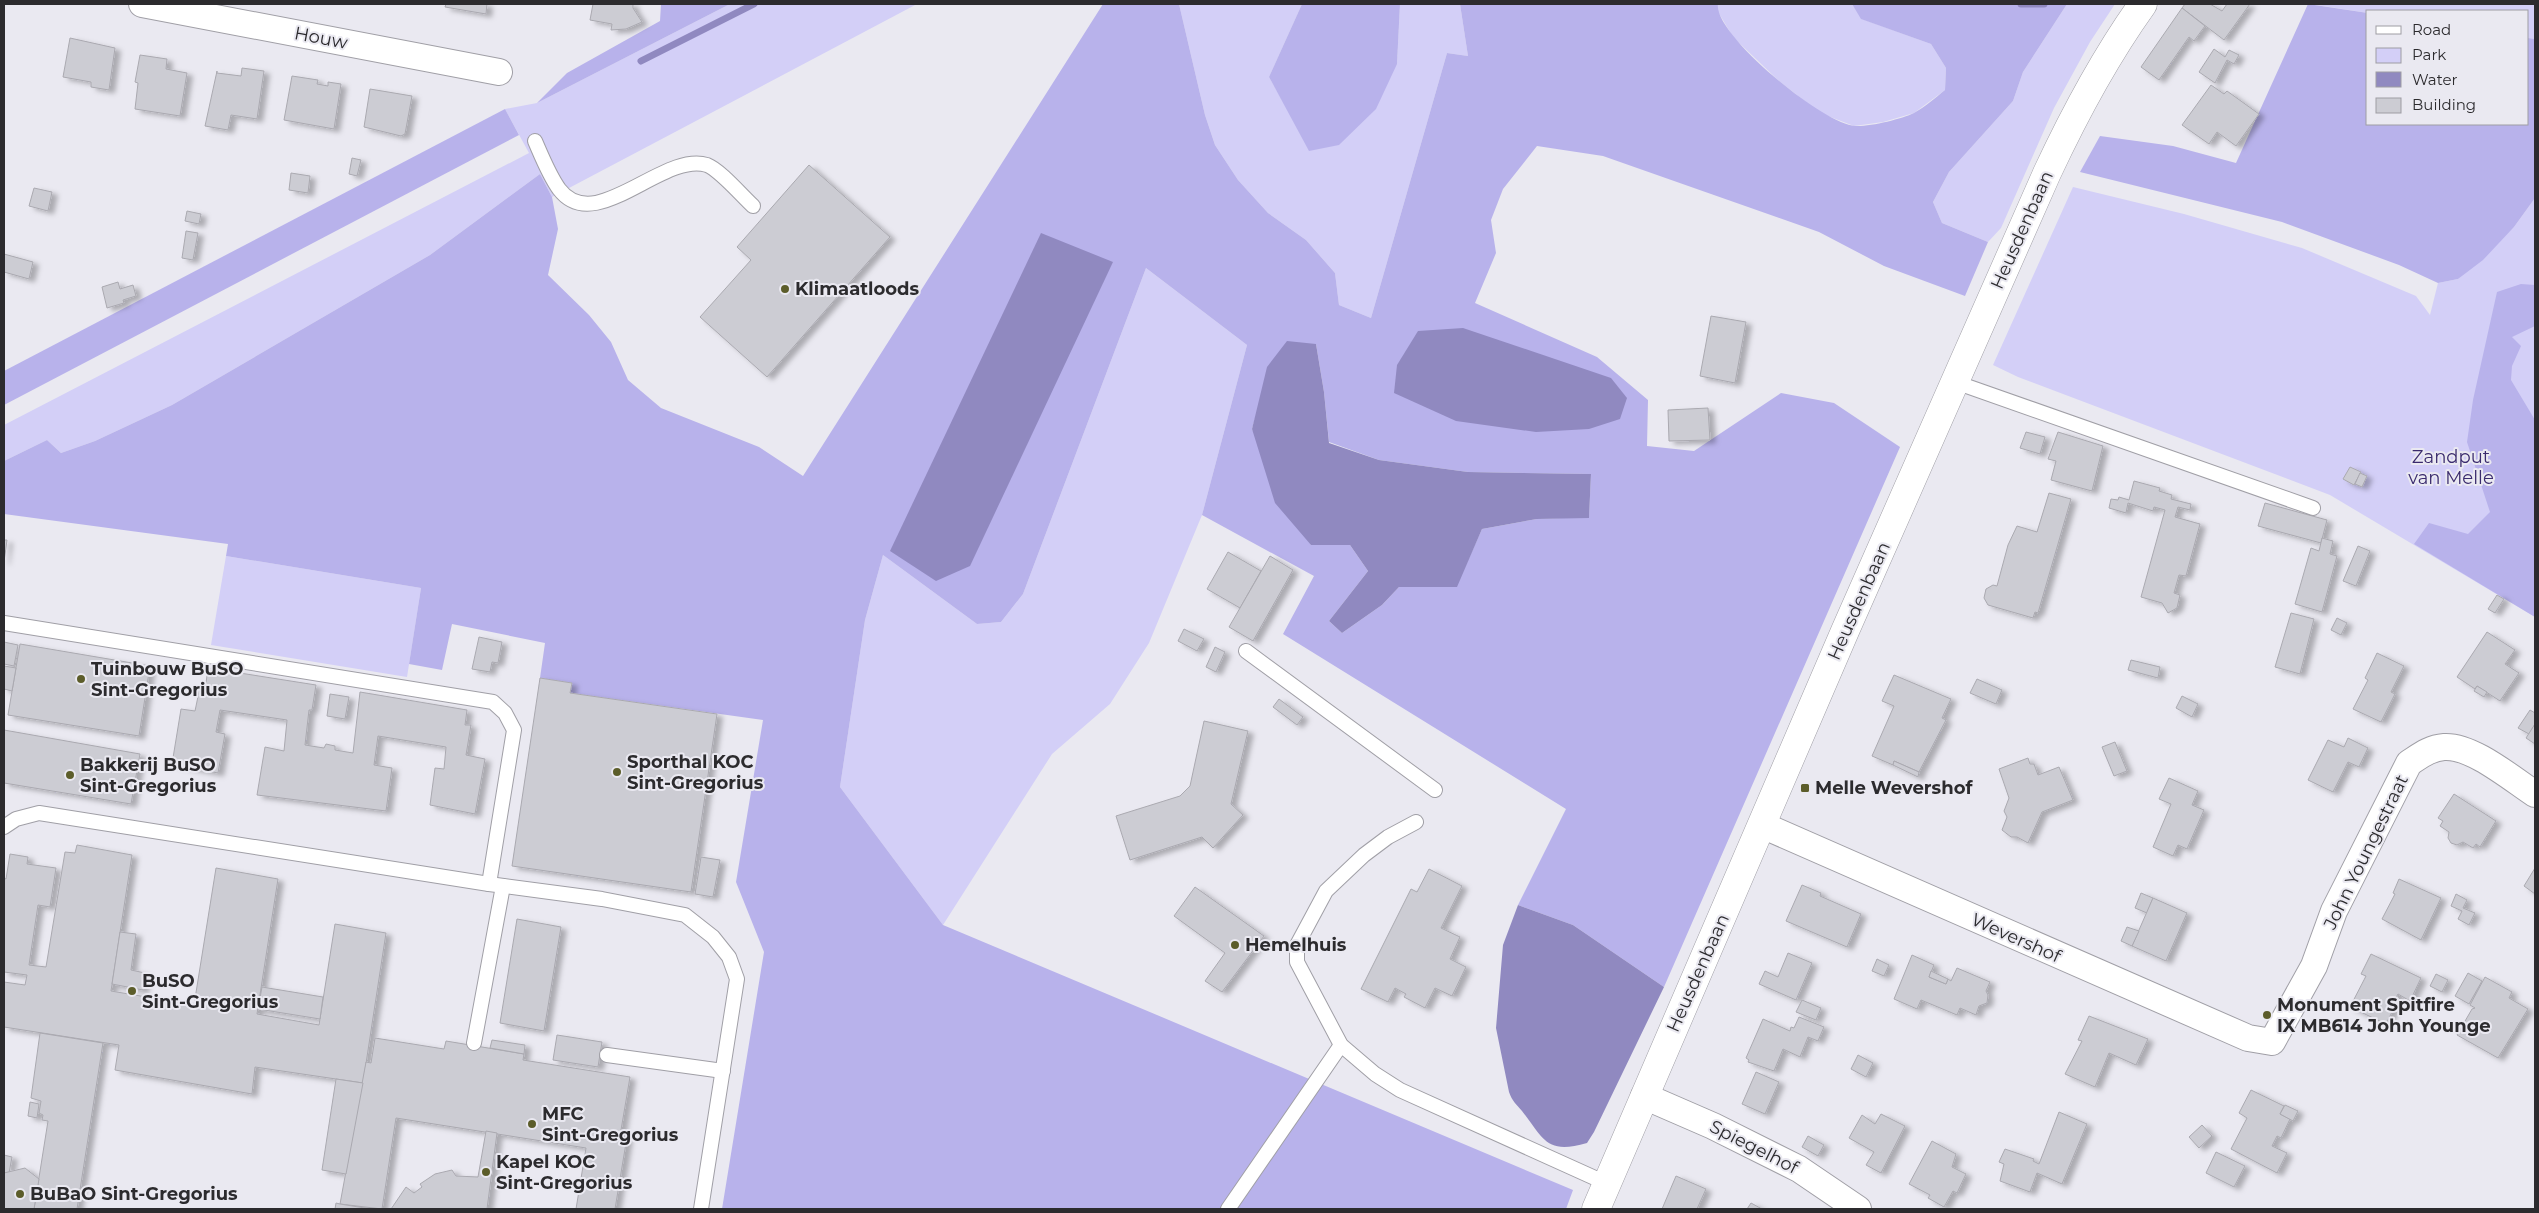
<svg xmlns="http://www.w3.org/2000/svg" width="2539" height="1213" font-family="Montserrat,sans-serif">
	<defs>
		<filter id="shadow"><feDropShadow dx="5.5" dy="3" stdDeviation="2.5" flood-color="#0004"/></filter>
	</defs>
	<rect width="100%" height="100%" fill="#eae9f1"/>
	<g fill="#d3cff7">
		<polygon points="730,4 917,4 552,197 540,174 430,255 172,405 95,441 61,453 47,440 4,461 4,425 529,153 505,109 537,103"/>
		<polygon points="1179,4 1302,4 1269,77 1286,107 1397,64 1400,4 1460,4 1468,56 1447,53 1371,318 1339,305 1335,273 1306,240 1268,213 1238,180 1215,145 1205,115"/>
		<polygon points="1718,4 1852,4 1862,19 1931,44 1946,68 1945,90 1914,113 1883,122 1854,126 1820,113 1779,81 1733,37 1717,10"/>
		<polygon points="2067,4 2115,4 2090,42 2054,108 2001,228 1988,242 1942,223 1933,202 1949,172 2013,101 2023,72"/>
		<polygon points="2310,4 2535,4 2535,39 2528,38 2528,11 2368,13"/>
		<polygon points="2073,187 2184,214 2302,248 2416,296 2430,315 2438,283 2458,279 2514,227 2535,198 2535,617 2330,495 2018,377 1993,365"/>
		<polygon points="1146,268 1247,345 1202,515 1149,643 1110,704 1052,754 943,925 840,787 865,620 883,555 977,624 1001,622 1023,594"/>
		<polygon points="226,556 421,588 407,677 211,645"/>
	</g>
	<g fill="#b8b2eb" fill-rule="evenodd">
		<polygon points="661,4 730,4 537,103 567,73 660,21"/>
		<path d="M1103,4H1179L1205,115L1215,145L1238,180L1268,213L1306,240L1335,273L1339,305L1371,318L1447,53L1468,56L1460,4H1718C1713,34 1824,125 1855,126C1869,127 1902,119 1914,113C1925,107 1935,98 1945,90L1946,68L1931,44L1861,19L1852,4H2067L2023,72L2013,101L1949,172L1933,202L1942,223L1988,242L1965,296L1884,266L1819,232L1603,156L1537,146L1503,189L1491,220L1496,253L1475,303L1597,357L1648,400L1647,446L1694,451L1781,393L1834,403L1900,447L1664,987L1573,925L1518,905L1566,809L1283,634L1314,576L1202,515L1247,345L1146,268L1023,594L1001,622L977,624L883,555L865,620L840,787L943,925L1573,1190L1566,1209H722L764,952L736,882L763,720L570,693L572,683L540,678L545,643L452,624L442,670L409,664L421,588L226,556L228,544L4,514V461L47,440L61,453L95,441L172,405L430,255L540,174L552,197L558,229L548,275L589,315L611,342L628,380L661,408L759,447L803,476ZM1316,344L1324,392L1329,442L1379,460L1468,472L1591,474L1589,517L1537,519L1482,529L1456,587H1399L1382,605L1342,633L1329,621L1368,571L1350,545H1311L1252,429L1260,401Z"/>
		<polygon points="1302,4 1400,4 1397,64 1376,109 1339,145 1309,151 1269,77"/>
		<polygon points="2308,4 2368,13 2368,124 2528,124 2528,38 2535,39 2535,198 2514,227 2483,260 2458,279 2438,283 2399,265 2282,222 2080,172 2100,136 2173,146 2236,163"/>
		<polygon points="505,109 519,135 4,405 4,371"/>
		<polygon points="2521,284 2535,285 2535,326 2512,337 2521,346 2512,366 2511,380 2535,420 2535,617 2414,544 2429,523 2468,534 2490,512 2467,442 2473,400 2497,292"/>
	</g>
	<g fill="#9089c0">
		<polygon points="1041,233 1113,262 970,566 936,581 890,551"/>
		<polygon points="1463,328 1611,378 1627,398 1620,419 1589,429 1536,432 1456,421 1394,393 1397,365 1418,331"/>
		<polygon points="1287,341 1316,344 1324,392 1329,443 1379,460 1468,472 1591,474 1589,518 1537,519 1482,529 1457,587 1399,587 1382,605 1342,633 1329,621 1368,571 1350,545 1311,545 1275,503 1252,429 1267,367"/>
		<path d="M1518,905L1573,925L1664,987L1594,1132L1587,1143C1546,1155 1544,1139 1522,1111C1516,1104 1512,1101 1509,1092L1496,1028L1503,945Z"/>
	</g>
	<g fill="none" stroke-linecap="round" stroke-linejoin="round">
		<g stroke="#9089c0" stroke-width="7">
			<polyline points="2021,4 2044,4"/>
			<polyline points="641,61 754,4"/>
		</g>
	</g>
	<g fill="#ccccd3" stroke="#aaa9b0" filter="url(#shadow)">
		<polygon points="446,4 487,4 486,14 445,7"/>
		<polygon points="593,4 633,4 633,8 642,22 626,29 611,30 612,24 590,20"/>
		<polygon points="2185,4 2210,4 2222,11 2227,4 2250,4 2224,40 2182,8"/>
		<polygon points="2182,8 2205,26 2194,41 2189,37 2159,80 2141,67"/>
		<polygon points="70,38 115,48 109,90 91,87 91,82 63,77"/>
		<polygon points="2214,49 2225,57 2229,50 2239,55 2234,64 2227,60 2215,83 2199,72"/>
		<polygon points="140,55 167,59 166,69 187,73 180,116 135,109 138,83 135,82"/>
		<polygon points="242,68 264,71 257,119 231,115 228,130 205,126 217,71 217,73 241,76"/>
		<polygon points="292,76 318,80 317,84 328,86 328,82 341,84 334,129 284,120"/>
		<polygon points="2211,85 2224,94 2227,91 2259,114 2236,146 2217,132 2209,144 2182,125"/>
		<polygon points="370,89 412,96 405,134 401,136 364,127"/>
		<polygon points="352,158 361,160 357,176 349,174"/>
		<polygon points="809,165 890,237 767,377 700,317 751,260 737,247"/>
		<polygon points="291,173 310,176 308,193 289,190"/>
		<polygon points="34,188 52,192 48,211 29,206"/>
		<polygon points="187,211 201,214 199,224 185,221"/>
		<polygon points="186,231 198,233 193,260 182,258"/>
		<polygon points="4,254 33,262 29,279 4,272"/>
		<polygon points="118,282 120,289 133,285 136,296 123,300 124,303 107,308 102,287"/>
		<polygon points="1711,316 1746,322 1735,383 1700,376"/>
		<polygon points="1708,408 1710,440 1669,441 1668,410"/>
		<polygon points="2026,432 2045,437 2040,454 2020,448"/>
		<polygon points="2058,432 2103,446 2092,491 2051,480 2056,461 2048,459"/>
		<polygon points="2350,467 2361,472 2354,485 2343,479"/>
		<polygon points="2360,473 2367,476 2362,487 2355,484"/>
		<polygon points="2134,481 2160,488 2159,491 2172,495 2171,499 2191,504 2190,510 2178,507 2175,517 2200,524 2186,576 2179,575 2174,593 2180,595 2177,608 2168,613 2162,603 2141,597 2165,510 2154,507 2153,511 2128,503 2126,513 2109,508 2111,499 2118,500 2119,497 2129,500"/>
		<polygon points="2049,493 2071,499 2038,613 2035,612 2033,618 1988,605 1984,598 1986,589 1993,585 1997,586 2008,545 2017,526 2037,532"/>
		<polygon points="2265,503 2327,520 2321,543 2258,526"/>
		<polygon points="2322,538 2333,541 2330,554 2337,556 2322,612 2295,604 2311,548 2319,551"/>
		<polygon points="4,540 7,540 4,562"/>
		<polygon points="2358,546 2370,551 2356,586 2343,581"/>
		<polygon points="1228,552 1261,571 1240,608 1207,589"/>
		<polygon points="1270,556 1293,570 1253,641 1229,627"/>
		<polygon points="2497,595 2504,599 2495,613 2488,609"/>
		<polygon points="2291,613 2314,619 2300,674 2275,667"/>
		<polygon points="2337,618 2347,623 2341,635 2331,630"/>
		<polygon points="1184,629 1204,639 1197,651 1178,641"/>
		<polygon points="2487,632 2515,650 2505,664 2519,673 2500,701 2477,686 2475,689 2457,677"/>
		<polygon points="479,637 502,642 498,663 492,662 490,672 472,669"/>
		<polygon points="4,642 18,645 14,666 4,664"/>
		<polygon points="20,644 150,666 139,736 8,715"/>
		<polygon points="1215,647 1225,652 1216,672 1206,667"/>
		<polygon points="2377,653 2404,666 2391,692 2395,694 2381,722 2353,709 2368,680 2365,678"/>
		<polygon points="2131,660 2160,667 2158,678 2128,670"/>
		<polygon points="4,666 16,668 12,691 4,689"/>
		<polygon points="208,668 316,685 312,710 309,710 305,745 324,748 326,744 335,746 335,750 353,753 360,692 467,710 465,725 471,725 466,755 485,759 475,814 430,805 435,768 444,769 446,747 378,736 374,765 392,768 386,811 257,795 265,747 284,751 287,720 220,710 216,732 225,734 218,773 172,764 181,709 195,711 201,682 206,683"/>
		<polygon points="1894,675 1951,699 1942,718 1946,720 1919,772 1894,761 1893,765 1872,756 1894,706 1882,701"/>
		<polygon points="540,678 572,683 570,693 717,714 691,892 512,866"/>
		<polygon points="1977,679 2002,690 1996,704 1970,693"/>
		<polygon points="2477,686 2487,692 2484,697 2474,691"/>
		<polygon points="330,694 349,697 345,719 327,716"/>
		<polygon points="2182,696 2198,704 2192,717 2176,708"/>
		<polygon points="1279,699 1303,717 1297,725 1273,707"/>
		<polygon points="2530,710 2535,713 2535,724 2529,734 2518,728"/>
		<polygon points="1204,721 1248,731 1231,804 1243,815 1213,848 1202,837 1130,860 1116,816 1180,796 1190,786"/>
		<polygon points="2535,724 2535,744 2526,738"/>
		<polygon points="4,730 140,754 131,804 4,783"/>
		<polygon points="2348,738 2368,748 2359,767 2348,762 2333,792 2308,780 2328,740 2344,747"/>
		<polygon points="2115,742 2127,771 2114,776 2102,747"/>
		<polygon points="2028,758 2030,764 2034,764 2038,775 2059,767 2073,800 2042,812 2028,843 2017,837 2011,837 2002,830 2007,817 2004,811 2009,798 1999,769"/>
		<polygon points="1894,761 1919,772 1918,777 1893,765"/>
		<polygon points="2169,778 2198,791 2192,805 2204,810 2187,849 2178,845 2173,856 2153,847 2171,804 2159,799"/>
		<polygon points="2454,794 2496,821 2480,847 2476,844 2473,848 2463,842 2457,845 2451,843 2448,838 2449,832 2440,826 2443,821 2438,818"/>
		<polygon points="77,845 132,855 111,991 194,1005 216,868 278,879 257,1014 319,1025 335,924 386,933 363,1083 255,1067 252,1094 115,1070 119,1045 4,1027 4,982 25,985 27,975 4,972 4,878 6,879 10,854 28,857 27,864 56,868 50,907 38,905 29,965 46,967 65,852 75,853"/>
		<polygon points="701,857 720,860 713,897 695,894"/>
		<polygon points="2535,868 2535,894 2524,886"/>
		<polygon points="1429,869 1462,886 1441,928 1460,937 1450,959 1466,967 1452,996 1435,988 1425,1008 1404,997 1406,994 1395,988 1388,1002 1361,989 1411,889 1417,892"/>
		<polygon points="2399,879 2441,898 2421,940 2382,919 2395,894 2393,893"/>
		<polygon points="1802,885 1821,893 1820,896 1861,914 1847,947 1786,921"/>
		<polygon points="1195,887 1264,936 1222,992 1205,981 1225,953 1174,916"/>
		<polygon points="2141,893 2153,898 2147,913 2135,908"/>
		<polygon points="2456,894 2467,900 2463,908 2475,913 2469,925 2458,919 2462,911 2451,906"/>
		<polygon points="2153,898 2187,913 2166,961 2132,946"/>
		<polygon points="517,919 561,927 544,1031 500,1023"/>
		<polygon points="2127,927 2139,931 2132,946 2121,941"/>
		<polygon points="120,932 136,934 131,970 145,973 143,990 112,984"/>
		<polygon points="1788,953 1812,963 1796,1000 1759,984 1765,971 1778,977"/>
		<polygon points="2371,954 2421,978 2410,1001 2398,994 2393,1003 2396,1004 2386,1024 2350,1007 2366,976 2361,974"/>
		<polygon points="1912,955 1934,965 1929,977 1946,984 1948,979 1951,981 1957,968 1990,982 1986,991 1988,995 1987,1003 1979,1006 1976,1015 1960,1008 1957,1015 1921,1000 1917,1009 1894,999"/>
		<polygon points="1877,959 1889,965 1884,976 1872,971"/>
		<polygon points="1931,971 1948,979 1946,984 1929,977"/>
		<polygon points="2468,973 2482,981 2469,1004 2455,996"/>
		<polygon points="2436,974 2448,980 2442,992 2430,986"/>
		<polygon points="2485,977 2512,992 2509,998 2528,1009 2498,1058 2457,1035 2472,1009 2475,1008 2470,1005"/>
		<polygon points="262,987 323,997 320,1019 258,1009"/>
		<polygon points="1802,1000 1821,1008 1816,1020 1796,1012"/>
		<polygon points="2089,1016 2148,1039 2136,1065 2109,1053 2095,1087 2065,1074 2082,1041 2078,1040"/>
		<polygon points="1799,1017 1824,1027 1818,1041 1808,1037 1800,1057 1783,1049 1774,1071 1748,1062 1749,1060 1746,1058 1763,1019 1790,1031 1791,1027 1794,1028"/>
		<polygon points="40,1033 103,1043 77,1209 34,1209 48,1121 42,1120 43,1115 39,1113 41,1101 31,1098"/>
		<polygon points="557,1035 602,1042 598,1067 553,1060"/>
		<polygon points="375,1038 444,1049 446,1041 524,1054 523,1060 630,1077 620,1136 627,1137 615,1209 576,1209 586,1148 396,1118 382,1209 340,1204 366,1062 371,1063"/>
		<polygon points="492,1040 525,1045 524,1054 490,1048"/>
		<polygon points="1858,1055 1873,1063 1866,1077 1851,1069"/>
		<polygon points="1756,1072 1779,1082 1765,1114 1742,1104"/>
		<polygon points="336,1079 363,1083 346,1174 322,1170"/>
		<polygon points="2251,1090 2284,1106 2280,1114 2290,1119 2281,1138 2277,1136 2272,1146 2287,1153 2277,1173 2231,1149 2247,1118 2239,1113"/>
		<polygon points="30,1102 39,1104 37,1118 28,1116"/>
		<polygon points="2285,1105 2298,1111 2293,1121 2280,1114"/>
		<polygon points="2059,1112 2087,1124 2062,1184 2037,1173 2030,1192 2000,1181 2004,1164 1999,1162 2005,1149 2034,1159 2033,1161 2039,1164"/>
		<polygon points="1881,1114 1905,1126 1881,1173 1866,1165 1874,1152 1849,1138 1862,1115 1875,1124"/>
		<polygon points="2202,1125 2212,1136 2199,1148 2189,1137"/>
		<polygon points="486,1131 497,1133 487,1209 391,1209 406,1187 414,1193 422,1187 420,1184 435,1174 452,1170 456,1176 478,1177"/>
		<polygon points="1808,1136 1824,1145 1818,1156 1802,1147"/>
		<polygon points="1932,1141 1956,1154 1952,1167 1966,1174 1957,1193 1953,1191 1944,1207 1928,1198 1930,1195 1909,1184"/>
		<polygon points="2216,1152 2245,1166 2234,1187 2206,1173"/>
		<polygon points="4,1155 12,1157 9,1173 4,1173"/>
		<polygon points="25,1168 39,1179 34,1209 4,1209 4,1173"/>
		<polygon points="1676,1176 1706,1189 1697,1209 1662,1209"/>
		<polygon points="336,1203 340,1204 371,1209 335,1209"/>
		<polygon points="1751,1203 1762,1209 1747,1209"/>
	</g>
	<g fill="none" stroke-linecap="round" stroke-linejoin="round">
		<defs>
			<g id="service">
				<path d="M535,141C542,157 549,175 559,189C595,237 663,151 707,165C720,170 742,196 753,206"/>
				<polyline points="1955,382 2313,508"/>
				<polyline points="4,623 493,702 505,713 514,730 489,884"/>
				<polyline points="1246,651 1435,790"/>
				<polyline points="1416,822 1388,837 1364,855 1326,891 1297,945 1297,962 1341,1045 1375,1074 1400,1090 1606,1183"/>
				<polyline points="4,827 16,819 39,813 489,884 602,899 685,915 713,937 729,957 737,979 701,1209"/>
				<polyline points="474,1043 503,886"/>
				<polyline points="607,1055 723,1071"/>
				<polyline points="1228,1209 1341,1045"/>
			</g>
			<g id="minor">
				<polyline points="142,4 499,72"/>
				<path d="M1762,825L2248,1038L2272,1042L2314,966L2334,911L2409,763C2420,756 2430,748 2444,747C2472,745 2512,779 2535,794"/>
				<polyline points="1644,1096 1713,1126 1799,1169 1858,1209"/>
			</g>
			<path id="secondary" d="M1596,1209L1845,631L2047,173C2075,113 2105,57 2143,4"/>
		</defs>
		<use href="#service" stroke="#a09fa6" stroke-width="16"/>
		<use href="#minor" stroke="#a09fa6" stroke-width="28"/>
		<use href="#secondary" stroke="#a09fa6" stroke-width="29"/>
		<use href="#service" stroke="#fff" stroke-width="14"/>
		<use href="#minor" stroke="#fff" stroke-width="26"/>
		<use href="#secondary" stroke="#fff" stroke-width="28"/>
	</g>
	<g fill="#5c5d2a" stroke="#eae9f1" stroke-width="2">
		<circle cx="785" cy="289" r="5"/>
		<circle cx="81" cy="679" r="5"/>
		<circle cx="617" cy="772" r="5"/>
		<circle cx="70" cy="775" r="5"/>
		<rect x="1800" y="783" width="10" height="10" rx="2.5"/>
		<circle cx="1235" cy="945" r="5"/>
		<circle cx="132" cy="991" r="5"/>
		<circle cx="2267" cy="1015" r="5"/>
		<circle cx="532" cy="1124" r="5"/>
		<circle cx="486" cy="1172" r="5"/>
		<circle cx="20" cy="1194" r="5"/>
	</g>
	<g text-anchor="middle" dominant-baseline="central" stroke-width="4" stroke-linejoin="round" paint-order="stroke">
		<g font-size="18" fill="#2c2b2e" stroke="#eae9f1">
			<text transform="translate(321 38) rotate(11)">Houw</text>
			<text transform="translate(2022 230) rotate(-66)">Heusdenbaan</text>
			<text transform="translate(1859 601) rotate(-66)">Heusdenbaan</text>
			<text transform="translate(2366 852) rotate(-64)">John Youngestraat</text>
			<text transform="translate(2016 938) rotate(24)">Wevershof</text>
			<text transform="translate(1698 973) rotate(-66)">Heusdenbaan</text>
			<text transform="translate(1754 1147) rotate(27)">Spiegelhof</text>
		</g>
		<g font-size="18" font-weight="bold" fill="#2c2b2e" stroke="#eae9f1" text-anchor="start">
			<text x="795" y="289">Klimaatloods</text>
			<text x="91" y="669">Tuinbouw BuSO<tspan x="91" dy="21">Sint-Gregorius</tspan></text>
			<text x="627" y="762">Sporthal KOC<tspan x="627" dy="21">Sint-Gregorius</tspan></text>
			<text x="80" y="765">Bakkerij BuSO<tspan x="80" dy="21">Sint-Gregorius</tspan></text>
			<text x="1815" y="788">Melle Wevershof</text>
			<text x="1245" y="945">Hemelhuis</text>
			<text x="142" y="981">BuSO<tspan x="142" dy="21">Sint-Gregorius</tspan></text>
			<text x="2277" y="1005">Monument Spitfire<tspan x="2277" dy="21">IX MB614 John Younge</tspan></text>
			<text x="542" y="1114">MFC<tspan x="542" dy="21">Sint-Gregorius</tspan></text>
			<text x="496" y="1162">Kapel KOC<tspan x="496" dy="21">Sint-Gregorius</tspan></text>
			<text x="30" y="1194">BuBaO Sint-Gregorius</text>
		</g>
		<g font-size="18" fill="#3a2b6e" stroke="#eae9f1">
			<text x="2451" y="457">Zandput<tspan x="2451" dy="21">van Melle</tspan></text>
		</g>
	</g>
	<rect width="2539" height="1213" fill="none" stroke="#2c2b2e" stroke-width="10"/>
	<rect x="2366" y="10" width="162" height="115" fill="#eae9f1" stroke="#9e9da3"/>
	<rect x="2376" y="26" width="25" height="8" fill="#ffffff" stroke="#9e9da3"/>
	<text x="2412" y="35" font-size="15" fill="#2c2b2e">Road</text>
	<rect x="2376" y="48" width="25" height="15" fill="#d3cff7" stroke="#9e9da3"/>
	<text x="2412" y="60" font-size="15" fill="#2c2b2e">Park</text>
	<rect x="2376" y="72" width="25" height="15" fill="#9089c0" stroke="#9e9da3"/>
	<text x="2412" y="85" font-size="15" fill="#2c2b2e">Water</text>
	<rect x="2376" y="98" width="25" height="15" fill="#ccccd3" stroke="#9e9da3"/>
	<text x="2412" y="110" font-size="15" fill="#2c2b2e">Building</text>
</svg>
